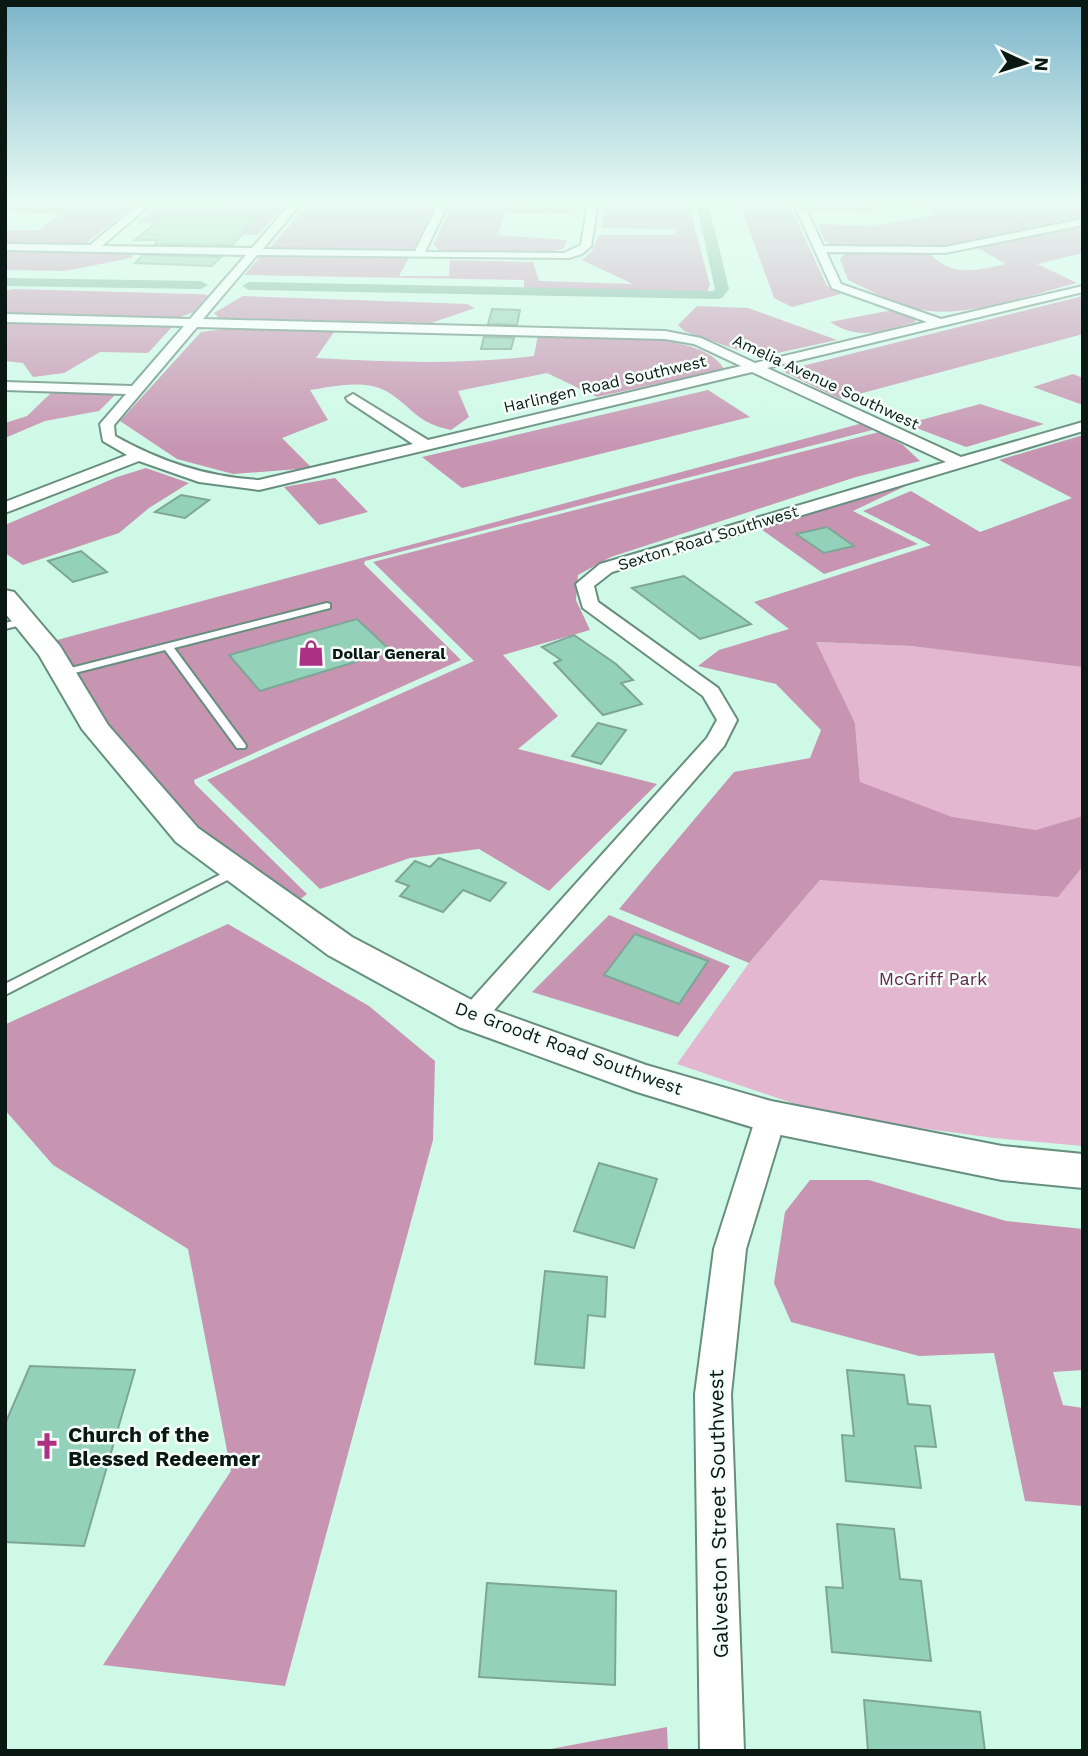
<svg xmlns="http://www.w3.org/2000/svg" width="1088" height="1756" font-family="'Work Sans',sans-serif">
	<rect width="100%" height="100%" fill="#cef9e7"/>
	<polygon fill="#e3b7d0" points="815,642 911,646 1082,665 1083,1146 994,1138 831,1116 677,1064 749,963 820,880 860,782 855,723"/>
	<g fill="#c795b2">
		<polygon points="16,202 139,202 86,243 5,243 5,230 39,230 61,214 5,210"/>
		<polygon points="222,202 288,202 257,235 190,234 202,223 138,223 153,208 215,210"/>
		<polygon points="310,202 436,202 414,248 407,251 270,248"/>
		<polygon points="454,202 508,202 507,206 575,207 575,214 506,212 498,235 567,240 564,249 542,253 440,251 433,245"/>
		<polygon points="603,202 688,202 710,285 707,293 524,291 524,280 244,275 260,257 409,258 399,276 449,276 450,260 533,262 539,281 633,284 582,260 592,251 599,235 675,235 676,229 602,228"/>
		<polygon points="739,202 788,202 827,286 841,294 792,307 774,298"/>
		<polygon points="810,202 869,202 875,211 815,210"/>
		<polygon points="915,202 1083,202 1083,217 945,246 831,245 825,241 818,224 870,226 935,215"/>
		<path d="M1083,227V253L1037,264L1077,283C1033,294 961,320 918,309C894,303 871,291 848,280L840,259L845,253L930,254C953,278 977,270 1006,264L978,248Z"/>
		<polygon points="5,248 136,251 131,258 65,271 5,270"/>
		<polygon points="13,289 196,294 208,295 194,312 178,318 5,314 5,291"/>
		<polygon points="243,296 467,304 475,308 431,323 219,318 214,313"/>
		<polygon points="1083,296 1083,334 840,399 782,371"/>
		<polygon points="697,306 748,308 837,340 773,354 746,353 684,331 678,325"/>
		<path d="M893,310L914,319L916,322C883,330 861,342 830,322Z"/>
		<polygon points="5,321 162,324 172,327 148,353 100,352 64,373 33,377 23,363 5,361"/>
		<path d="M250,326L336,329L316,358C389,362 461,365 534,356L538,335C581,336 702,329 724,369L597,397L547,373L458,391L469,417L451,430C416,422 417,412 391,394C368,378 336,386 310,390L328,420L282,438L312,468L233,474L177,459L120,421L201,332Z"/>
		<polygon points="1073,374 1083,378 1083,405 1033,387"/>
		<polygon points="708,390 750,417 462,488 422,457"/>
		<polygon points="51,393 116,394 99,411 45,421 5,438 5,423 27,416"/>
		<polygon points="980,404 1044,424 966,447 906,424"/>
		<polygon points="863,423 876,429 365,561 364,564 461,660 194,780 195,784 307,894 299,900 201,830 110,725 57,640"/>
		<polygon points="879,432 903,445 920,461 856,477 611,557 578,575 576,600 590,630 503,655 558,716 518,749 657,784 549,891 479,849 410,858 320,889 207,780 474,661 373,562"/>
		<polygon points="1083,435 1083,667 911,646 816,642 855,723 860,782 952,817 1036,830 1083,816 1083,866 1058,897 820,880 749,963 619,909 734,772 810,758 821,730 776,684 698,666 719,650 789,629 754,602 931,545 863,511 911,491 980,532 1072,498 999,460"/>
		<polygon points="146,468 189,483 149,508 119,533 23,565 5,553 5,525 117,477"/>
		<polygon points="335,478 368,512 319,525 284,487"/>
		<polygon points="916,481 853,511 918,544 824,574 761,529 688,549"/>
		<polygon points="609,915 730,966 678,1037 532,992"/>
		<polygon points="228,924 369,1006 435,1061 433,1140 285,1686 103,1665 231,1471 188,1249 53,1165 5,1110 6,1024"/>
		<polygon points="810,1180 869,1180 1006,1221 1083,1229 1083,1370 1053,1372 1063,1405 1083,1408 1083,1506 1025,1501 994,1353 919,1356 791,1322 774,1283 785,1212"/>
		<polygon points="667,1727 668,1751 540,1751"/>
	</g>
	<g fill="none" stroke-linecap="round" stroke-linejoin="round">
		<g fill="#78b49e" fill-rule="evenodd">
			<polygon points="696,202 708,202 729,289 722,298 717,299 249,290 242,286 249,282 713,291 715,289"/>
			<polygon points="5,278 201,281 208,285 201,289 5,286"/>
		</g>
	</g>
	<g fill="#94d1ba" stroke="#7ea696" stroke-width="2">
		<polygon points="165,215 253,216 252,218 255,218 233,245 155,244 158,240 135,240"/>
		<polygon points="143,255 221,257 212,266 135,263"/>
		<polygon points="492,309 520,310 517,325 488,324"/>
		<polygon points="484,337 514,338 511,349 481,349"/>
		<polygon points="181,495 209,500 185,518 155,512"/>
		<polygon points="827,527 854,546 824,553 796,534"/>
		<polygon points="81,551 107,572 73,582 48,561"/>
		<polygon points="684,576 751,624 700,639 632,588"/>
		<polygon points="357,619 391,651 260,691 229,655"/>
		<polygon points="574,635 616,664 633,680 621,683 642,704 603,715 554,663 561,660 542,647"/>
		<polygon points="598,723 626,730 601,764 572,756"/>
		<polygon points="439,858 506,883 490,901 463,890 443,912 400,896 409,886 396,881 415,861 430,867"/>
		<polygon points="635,934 708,961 679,1004 604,975"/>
		<polygon points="599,1163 657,1179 634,1248 574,1231"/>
		<polygon points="545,1271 607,1277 605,1317 588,1315 584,1368 535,1364"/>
		<polygon points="30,1366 135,1370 84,1546 5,1542 5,1424"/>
		<polygon points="847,1370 904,1375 908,1404 930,1406 936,1447 915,1446 921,1488 846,1481 842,1435 854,1436"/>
		<polygon points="837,1524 894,1529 900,1579 921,1581 931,1661 832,1652 826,1587 843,1588"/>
		<polygon points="487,1583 616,1591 615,1685 479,1677"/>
		<polygon points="864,1700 980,1712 985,1751 868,1751"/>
	</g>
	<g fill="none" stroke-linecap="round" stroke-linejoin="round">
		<defs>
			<g id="lane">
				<polygon points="327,603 330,604 330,608 174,648 245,744 246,746 245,748 237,748 165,650 63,676 58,673 59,671"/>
				<polygon points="26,618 29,619 29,623 5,629 5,623"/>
				<polygon points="235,867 241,871 239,874 5,995 5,984"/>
			</g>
			<g id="street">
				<path d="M142,202H153L102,246L252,248L292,202H302L263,249L415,251L439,202H449L425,252L564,253L581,245L588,202H598L591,246L582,254L569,258L257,255L203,319L665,331L701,338L755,363L927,322L832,288L793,202H803L823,246L945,247L1083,219V225L945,253L826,252L841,284L941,319L1083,286V292L767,368L961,457L1083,422V431L612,572L594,586L598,602L718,688L737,720L724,746L482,1024L472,1027L462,1024L458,1017L462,1010L707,738L717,720L703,696L583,608L576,584L600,564L946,462L752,372L259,490L199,482L139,461L5,513V502L127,455L103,441L100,424L126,394L5,390V382L132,386L184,326L5,322V314L190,319L246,255L5,250V244L90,245ZM197,327L665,339L694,344L741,366L428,440L353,394L346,398L348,401L413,444L259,480C207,477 161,462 115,436L114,425Z"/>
				<polygon points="771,1105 782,1109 786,1117 746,1249 731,1394 744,1751 700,1751 695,1394 714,1249 756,1117 760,1109"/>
			</g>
			<polygon id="secondary" points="5,590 14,592 60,646 108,725 198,828 352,937 485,1007 646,1065 771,1101 1002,1146 1083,1154 1083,1188 1002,1180 771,1133 637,1092 459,1027 328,955 176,842 82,729 39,655 5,613"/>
		</defs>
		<use href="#lane" stroke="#678e7f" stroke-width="4"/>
		<use href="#street" stroke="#678e7f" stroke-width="4"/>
		<use href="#secondary" stroke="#678e7f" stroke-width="4"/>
		<use href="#lane" fill="#fff" fill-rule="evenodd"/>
		<use href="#street" fill="#fff" fill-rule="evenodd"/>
		<use href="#secondary" fill="#fff" fill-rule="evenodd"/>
	</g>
	<linearGradient id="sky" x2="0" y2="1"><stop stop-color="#7bb4ca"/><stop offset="0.45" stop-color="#e9fcf4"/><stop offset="1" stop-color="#e9fcf4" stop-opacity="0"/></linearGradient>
	<rect width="1088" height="448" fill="url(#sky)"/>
	<defs>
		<symbol id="shop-bare" viewBox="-9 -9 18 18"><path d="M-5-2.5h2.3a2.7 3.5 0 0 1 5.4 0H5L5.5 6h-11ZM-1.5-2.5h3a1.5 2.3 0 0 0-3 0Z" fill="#ac3184" stroke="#f5fdf9" stroke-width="2.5" paint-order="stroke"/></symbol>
		<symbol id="church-bare" viewBox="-9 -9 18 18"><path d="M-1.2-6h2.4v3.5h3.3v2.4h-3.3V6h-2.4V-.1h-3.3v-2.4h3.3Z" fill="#ac3184" stroke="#f5fdf9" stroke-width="2.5" paint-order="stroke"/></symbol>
	</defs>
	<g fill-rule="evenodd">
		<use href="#shop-bare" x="292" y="634" width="38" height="38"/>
		<use href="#church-bare" x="28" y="1427" width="38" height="38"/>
	</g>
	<g text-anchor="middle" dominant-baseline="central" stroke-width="5" stroke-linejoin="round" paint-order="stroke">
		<g font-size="16" fill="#091813" stroke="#f5fdf9">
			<text transform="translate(826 382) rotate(25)">Amelia Avenue Southwest</text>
			<text transform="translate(605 384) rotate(-13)">Harlingen Road Southwest</text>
			<text transform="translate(708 538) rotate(-17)">Sexton Road Southwest</text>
		</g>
		<g font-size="16" font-weight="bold" fill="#091813" stroke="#f5fdf9" text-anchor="start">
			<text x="332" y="653">Dollar General</text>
		</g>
		<g font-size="18" fill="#63274e" stroke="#f5fdf9">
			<text x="933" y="978">McGriff Park</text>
		</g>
		<g font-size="18" fill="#091813" stroke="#f5fdf9">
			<text transform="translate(569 1048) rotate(20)">De Groodt Road Southwest</text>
		</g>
		<g font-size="21" font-weight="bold" fill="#091813" stroke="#f5fdf9" text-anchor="start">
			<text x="68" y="1434">Church of the<tspan x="68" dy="24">Blessed Redeemer</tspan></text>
		</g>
		<g font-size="21" fill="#091813" stroke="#f5fdf9">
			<text transform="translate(718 1514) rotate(-91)">Galveston Street Southwest</text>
		</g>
	</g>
	<rect width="1088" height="1756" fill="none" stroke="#091813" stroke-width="14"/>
	<g transform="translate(1025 63) rotate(94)" stroke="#f5fdf9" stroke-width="5" paint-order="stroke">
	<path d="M0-5L12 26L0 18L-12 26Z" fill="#091813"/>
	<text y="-10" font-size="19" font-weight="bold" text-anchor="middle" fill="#091813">N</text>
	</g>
</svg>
